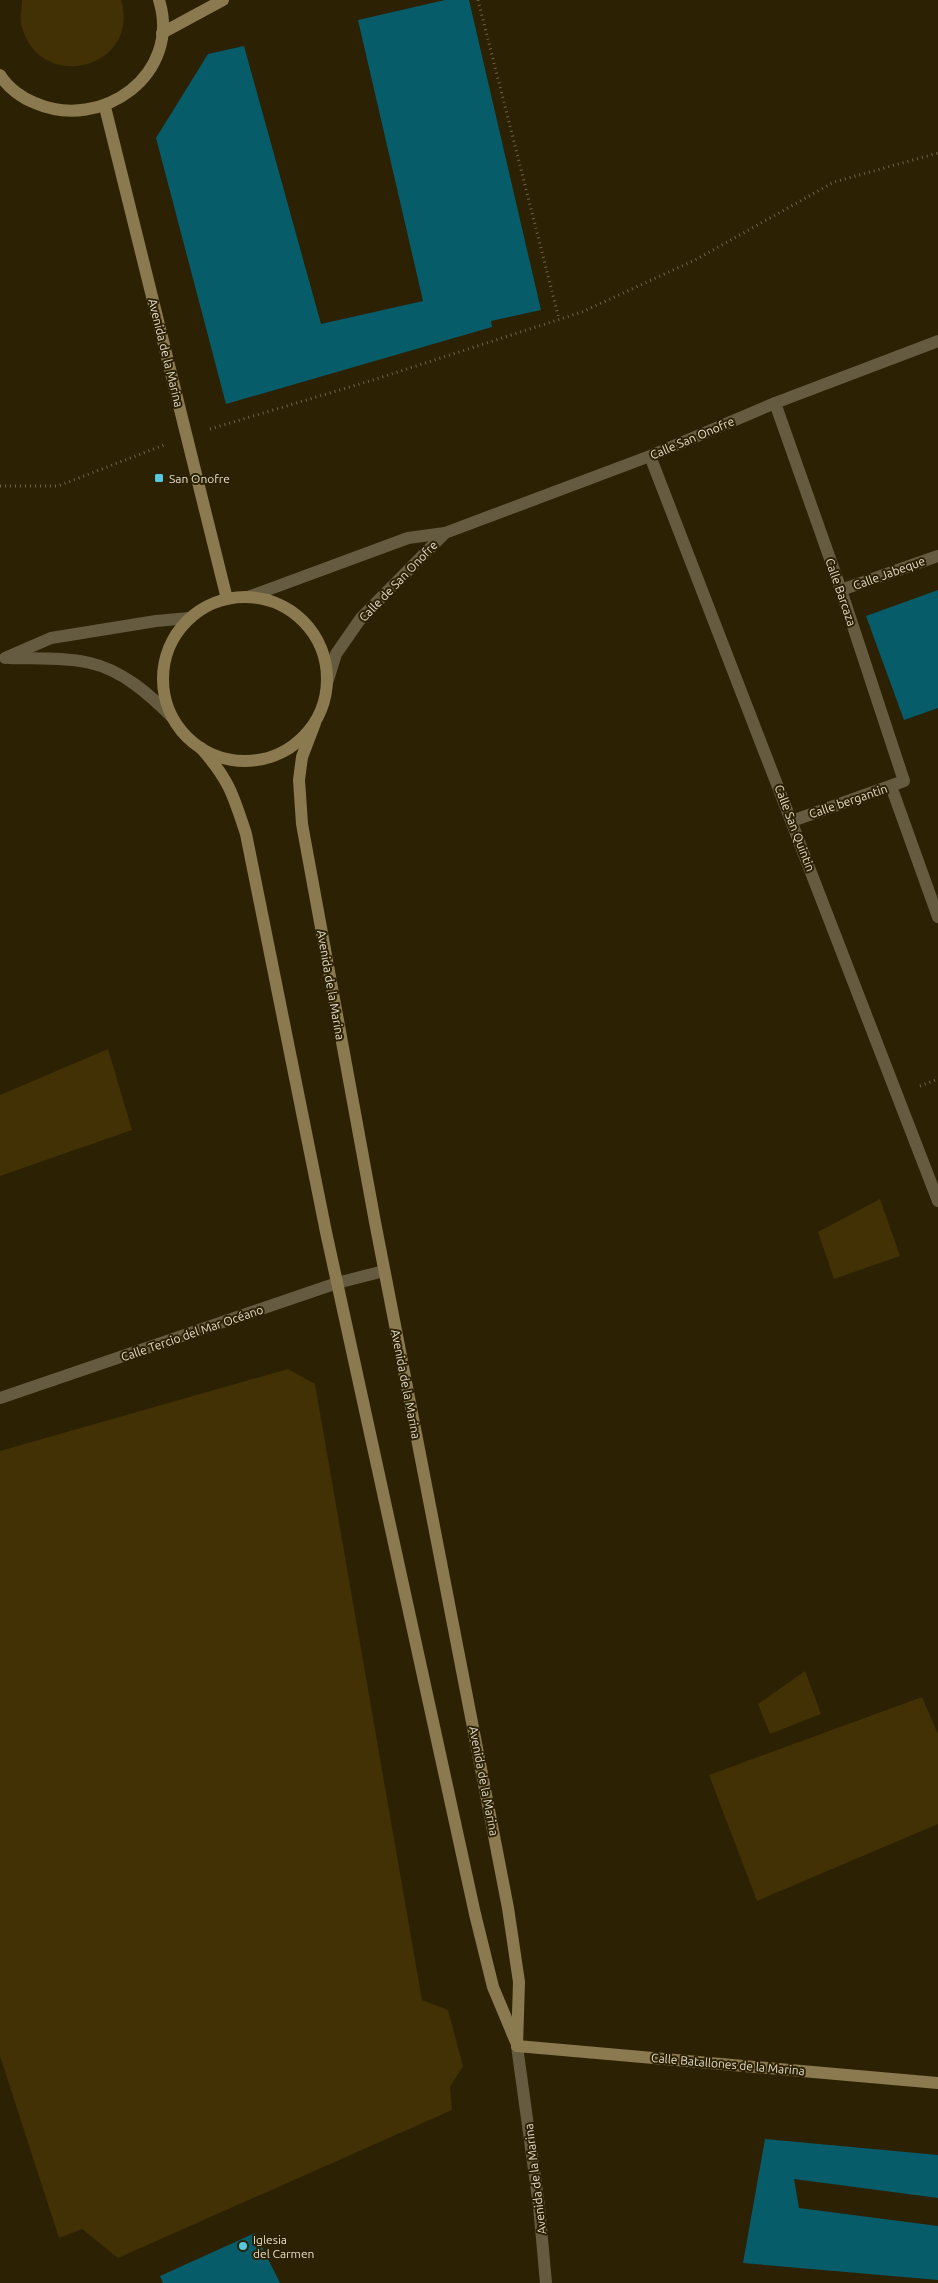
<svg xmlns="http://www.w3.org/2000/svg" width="938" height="2283" font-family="Ubuntu,sans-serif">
	<rect width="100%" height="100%" fill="#2c2103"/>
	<g fill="#413105">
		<path d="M22,0H121C142,70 36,95 21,23C20,16 22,7 22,0Z"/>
		<polygon points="108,1049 132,1130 0,1176 0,1095"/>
		<polygon points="880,1199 900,1256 834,1279 818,1232"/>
		<polygon points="288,1369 315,1384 422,2000 448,2010 463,2066 450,2087 452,2110 118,2258 82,2229 59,2238 0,2056 0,1451"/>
		<polygon points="805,1671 821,1714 770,1734 758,1704"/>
		<polygon points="922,1697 938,1734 938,1824 757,1901 709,1775"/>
	</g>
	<g fill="#075c69">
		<polygon points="445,0 469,0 541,310 491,321 492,327 226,404 156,138 208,54 244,46 321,324 423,301 358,20"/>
		<polygon points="938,590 938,708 904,720 866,616"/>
		<polygon points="765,2139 938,2155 938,2198 794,2179 799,2208 938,2226 938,2280 743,2263"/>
		<polygon points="255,2233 280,2283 163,2283 160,2276"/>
	</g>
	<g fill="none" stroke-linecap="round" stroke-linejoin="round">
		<g stroke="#6d634a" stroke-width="3" stroke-dasharray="1 4" stroke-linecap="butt">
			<polyline points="478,0 559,319"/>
			<polyline points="210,429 373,380 582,312 697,259 834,182 938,153"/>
			<polyline points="0,486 58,486 164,445"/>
			<polyline points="920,1086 938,1079"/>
		</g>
		<polyline stroke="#655b41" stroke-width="12" points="775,403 841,590 904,781 792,821"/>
		<g stroke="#655b41" stroke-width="12">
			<polyline points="650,456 938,1201"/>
			<polyline points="841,590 938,556"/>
			<polyline points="248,597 408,538 445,533 650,456 775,403 938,341"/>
			<polyline points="5,658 51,638 156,621 189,618"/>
			<path d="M9,658C35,659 64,657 90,663C122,670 149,694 172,717"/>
			<polyline points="327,683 336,654 361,618 445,533"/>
			<polyline points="891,786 938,917"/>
			<polyline points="0,1398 337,1283 384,1271"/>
			<polyline points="517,2046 539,2206 546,2283"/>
		</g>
		<g stroke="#8b7a50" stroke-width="12">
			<polyline points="162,33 223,0"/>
			<path d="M0,75C8,88 22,98 35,103C102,132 182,74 159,0"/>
			<polyline points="105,107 227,599"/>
			<circle cx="245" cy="679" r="82"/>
			<polyline points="315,723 302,757 299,780 302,824 375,1222 508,1908 519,1982 517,2046"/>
			<path d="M201,748C229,780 233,794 246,834L326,1232L475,1914L493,1987L516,2042"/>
			<polyline points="517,2046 938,2083"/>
		</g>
	</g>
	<g fill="#55cadf" stroke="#2c2103" stroke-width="2">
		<rect x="154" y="473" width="10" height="10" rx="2.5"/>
		<circle cx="243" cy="2246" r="5"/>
	</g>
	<g text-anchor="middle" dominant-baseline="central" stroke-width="4" stroke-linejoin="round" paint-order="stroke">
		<g font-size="12" fill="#e3dccb" stroke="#2c2103">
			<text transform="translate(166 353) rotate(76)">Avenida de la Marina</text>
			<text transform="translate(692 438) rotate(-23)">Calle San Onofre</text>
			<text transform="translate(889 573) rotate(-20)">Calle Jabeque</text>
			<text transform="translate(398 581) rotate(-46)">Calle de San Onofre</text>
			<text transform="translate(841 592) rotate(71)">Calle Barcaza</text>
			<text transform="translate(848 801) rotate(-19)">Calle bergantin</text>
			<text transform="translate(795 828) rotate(69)">Calle San Quintin</text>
			<text transform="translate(331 985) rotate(80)">Avenida de la Marina</text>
			<text transform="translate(192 1333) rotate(-19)">Calle Tercio del Mar Océano</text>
			<text transform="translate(406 1384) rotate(79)">Avenida de la Marina</text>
			<text transform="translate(484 1781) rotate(79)">Avenida de la Marina</text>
			<text transform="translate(728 2064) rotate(5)">Calle Batallones de la Marina</text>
			<text transform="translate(535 2179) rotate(-97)">Avenida de la Marina</text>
		</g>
		<g font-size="12" fill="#e3dccb" stroke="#2c2103" text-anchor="start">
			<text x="169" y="478">San Onofre</text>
			<text x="253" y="2239">Iglesia<tspan x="253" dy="14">del Carmen</tspan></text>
		</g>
	</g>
</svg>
